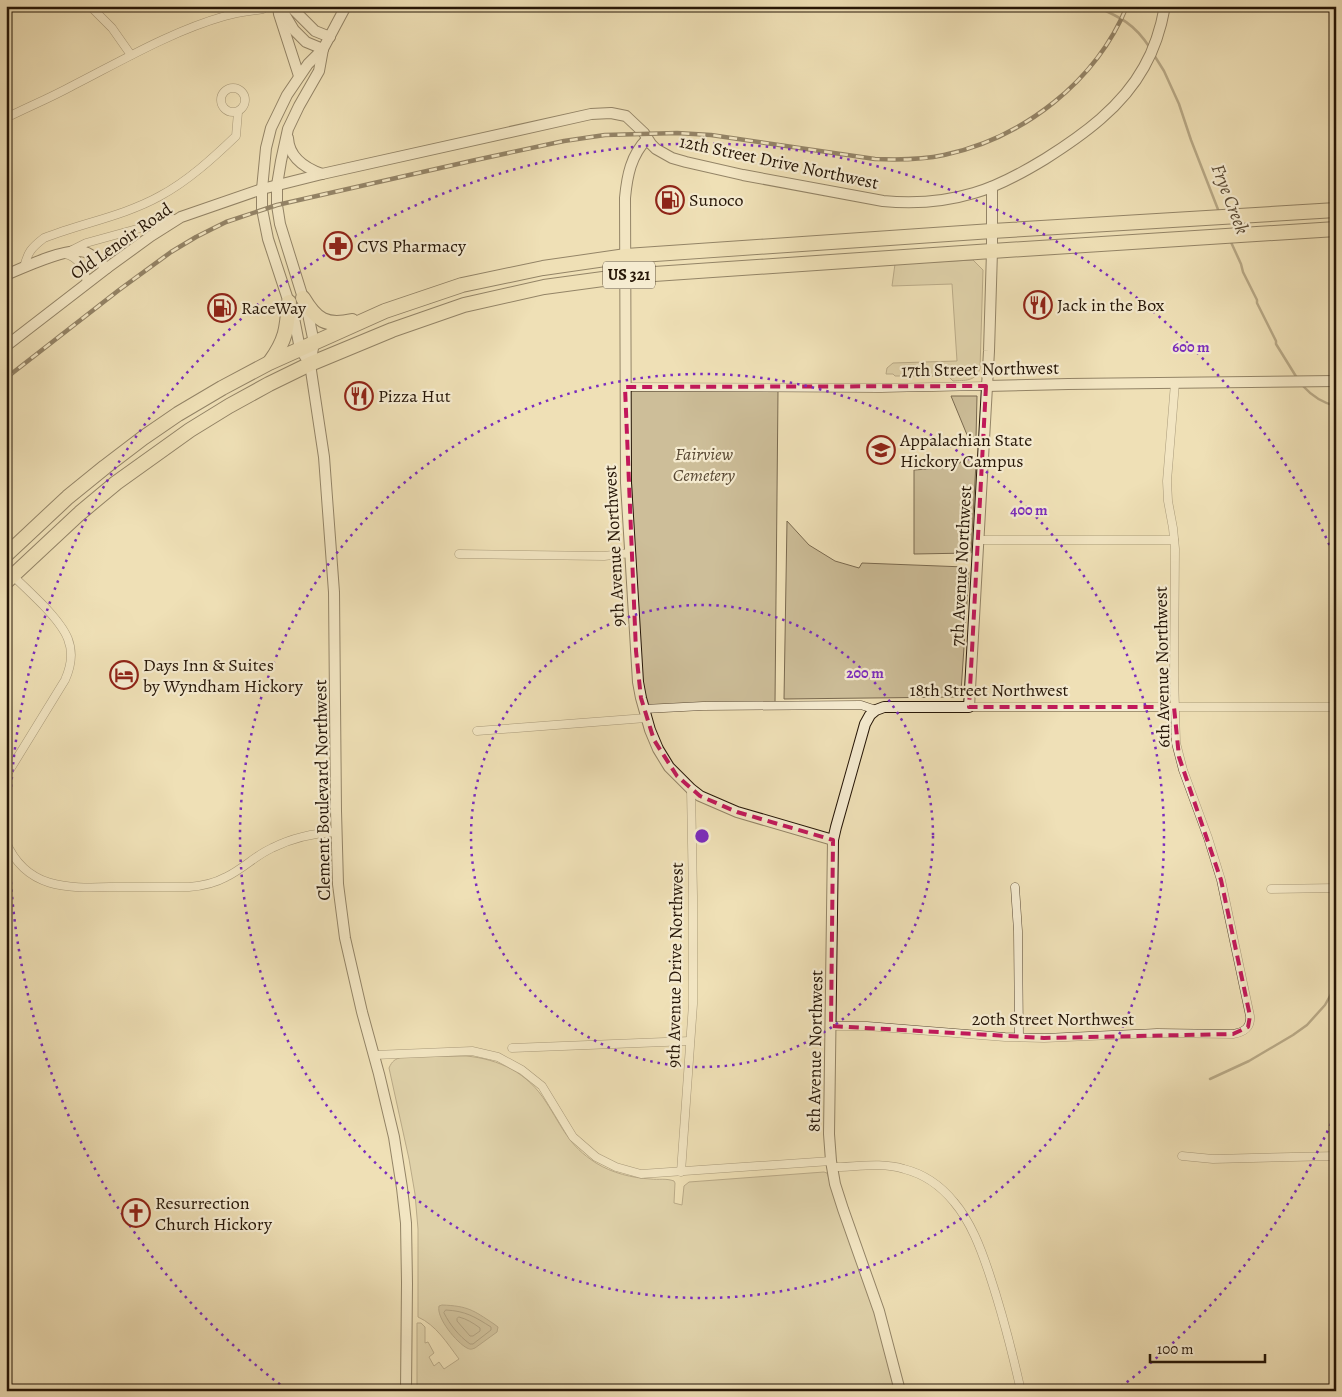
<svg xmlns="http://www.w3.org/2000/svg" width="1342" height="1397" font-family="Alegreya,serif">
	<rect width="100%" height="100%" fill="#efe0b7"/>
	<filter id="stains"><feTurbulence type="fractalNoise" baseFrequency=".004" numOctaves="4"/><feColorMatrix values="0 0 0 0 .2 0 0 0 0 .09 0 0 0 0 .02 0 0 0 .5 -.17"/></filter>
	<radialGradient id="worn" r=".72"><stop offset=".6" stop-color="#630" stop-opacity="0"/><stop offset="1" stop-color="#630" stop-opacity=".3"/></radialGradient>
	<g fill="#cdbe99" stroke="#7a6a50">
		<path d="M973,260L983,270L980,369C975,382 965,380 953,381L948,376H895L893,374H886L887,368L893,363L957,361L952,284L892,286L895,264Z"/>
		<path d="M630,391H778L775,703L646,705C638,650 635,595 633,539C632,490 630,440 630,391Z"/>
		<polygon points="951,396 977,396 976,439 970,442"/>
		<polygon points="970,455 976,463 971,553 914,554 914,470 954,467"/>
		<polygon points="787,521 809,545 835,561 859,568 862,563 965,567 969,572 961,692 955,697 784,699"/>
		<path d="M466,1056C499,1059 528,1073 546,1102C563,1128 568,1145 596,1163C612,1173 632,1178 651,1179C658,1180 666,1178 674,1181L675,1183L674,1203L682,1205L684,1186L689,1182L824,1172L827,1173L876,1314L896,1391H490L487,1386L480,1391H417V1323H421L425,1327V1343L428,1342L434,1353L429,1357L434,1366L439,1362L444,1369L459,1359C447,1343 436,1325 418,1317V1229L415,1194L409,1159L389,1068C392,1061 395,1059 402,1057Z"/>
	</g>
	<path fill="#ab9b7b" stroke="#76664d" d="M442,1305C468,1306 473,1310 494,1324L498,1327L497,1332L475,1348C472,1349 471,1350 467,1348C457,1343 436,1318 439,1306Z"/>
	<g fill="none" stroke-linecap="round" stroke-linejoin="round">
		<g stroke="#685841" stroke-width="1">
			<path d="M446,1310C466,1311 475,1317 491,1327V1330L473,1344H470C459,1336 450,1325 444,1313Z"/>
			<path d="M459,1317C467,1319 473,1323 480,1328V1331L473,1336H470L457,1321V1319Z"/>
		</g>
		<g stroke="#76664d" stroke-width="2.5">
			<path d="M1095,6C1120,17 1135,24 1150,48"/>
			<polyline points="1154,55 1164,71 1179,104 1191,140 1219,212"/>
			<polyline points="1230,240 1241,264 1243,272 1257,300 1257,303 1276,341 1276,344 1297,378"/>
			<path d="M1302,385C1311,395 1322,403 1336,406"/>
			<polyline points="1210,1079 1249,1061 1293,1035 1307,1025 1325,1005 1336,985"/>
		</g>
		<defs>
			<g id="street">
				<polyline points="90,6 112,28 131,55"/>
				<circle cx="233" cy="100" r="12"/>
				<path d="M6,118C28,107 50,98 72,86C121,61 172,31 225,16C238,12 251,11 263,9L265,6"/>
				<polyline points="72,250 86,243 173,219"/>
				<path d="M65,254C80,257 85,270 87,283"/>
				<path d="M24,267C28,252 31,248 44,238C82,223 124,216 160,196C188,181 213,158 236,136L238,112"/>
				<polyline points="625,387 881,388 986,386"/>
				<polyline points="978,540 1174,540"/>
				<polyline points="459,554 604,556 630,553"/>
				<path d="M6,570C19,581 31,593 43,605C65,628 80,647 65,680L6,776"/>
				<polyline points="969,707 1336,707"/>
				<polyline points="644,709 703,706 861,705 876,710"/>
				<polyline points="477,731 646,718"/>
				<path d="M6,842C27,891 70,888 115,887C140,887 164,887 189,887C202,886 215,883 226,877C243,869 256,855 272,848C292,838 314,833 336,832"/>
				<polyline points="1015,887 1018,931 1019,1037"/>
				<polyline points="1271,889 1336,888"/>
				<path d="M831,1026H867L1005,1037L1044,1038L1157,1033L1233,1034C1244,1032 1251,1028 1250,1016L1221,880L1208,838L1183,770L1176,743L1174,676L1175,549L1173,528L1168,501L1167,481L1175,383"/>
				<polyline points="512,1048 690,1041"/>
				<polyline points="374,1055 472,1051 498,1057 522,1070 542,1086 573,1137 596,1157 616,1167 641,1174 831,1161"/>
				<polyline points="1182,1156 1213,1159 1336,1156"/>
				<path d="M832,1167C856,1167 881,1162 904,1169C924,1174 941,1186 954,1202C971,1222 981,1249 989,1273C1002,1312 1012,1351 1021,1391"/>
				<polyline points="681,1172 693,1004 693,896 691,789"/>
			</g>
			<g id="secondary">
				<polyline points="278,6 279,14 299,76"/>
				<polyline points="290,6 315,31 330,37"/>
				<polyline points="282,10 294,30 306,42 323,49"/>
				<polyline points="323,49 319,71 299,106 288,129 281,161 277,185 277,205 280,224 308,314 314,343 310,364 324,457 334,592 336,811 338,884 345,938 362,1012 379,1074 394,1137 402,1188 406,1223 407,1283 406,1391"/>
				<path d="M288,138C289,158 305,168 322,174"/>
				<path d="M647,139C631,155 627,176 625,198L626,483L638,682L641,698L650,730L658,749L669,767L691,789L700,796L737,812L833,840"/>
				<path d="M6,275C22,268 69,246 85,252C93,254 100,263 107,268"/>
				<path d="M6,346L107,268L151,236L181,217L262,189L322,174L591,114L611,113L626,116L644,133L651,144L656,149L672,158L686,162L743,175L883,201C914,204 944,202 974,193C999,186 1022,173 1045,159C1083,135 1122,107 1144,67C1155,48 1161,28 1165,6"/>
				<polyline points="310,364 300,349 294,318 268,239 262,209 262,189 266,148 271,128 287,95 308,64 323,49 346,6"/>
				<polyline points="986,386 1068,384 1336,381"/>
				<polyline points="900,1391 879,1311 843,1209 835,1184 831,1161 829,1134 833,840 836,827 865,724 870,715 876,710 884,707 969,707 989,351 992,251 992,187"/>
			</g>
			<g id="highway">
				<path d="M303,298C316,320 326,327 352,321"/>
				<path d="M270,362C286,340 287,329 289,302"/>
				<polyline points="6,555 68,497 105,467 143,438 178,414 222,388 269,363 385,311 462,285 543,268 626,256 992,231 1336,210"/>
				<polyline points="6,582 80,513 116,483 190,430 229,406 269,384 310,364 392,330 464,305 544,287 625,276 992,251 1336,229"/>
			</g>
		</defs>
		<use href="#street" stroke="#584833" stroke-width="9"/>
		<use href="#secondary" stroke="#261607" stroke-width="12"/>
		<use href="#highway" stroke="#261607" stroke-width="16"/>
		<use href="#street" stroke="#f5ebd0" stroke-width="8"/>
		<use href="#secondary" stroke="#f5ebd0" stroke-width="10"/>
		<use href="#highway" stroke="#efe0b7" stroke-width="14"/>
		<defs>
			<path id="rail" d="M6,378L119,290L171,252L196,237L226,222L277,205L471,161L564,141L605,135L677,133L711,135L875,159C898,160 921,160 944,155C1023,138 1096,82 1127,6"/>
		</defs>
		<use href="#rail" stroke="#261607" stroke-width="4.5"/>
		<use href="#rail" stroke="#f5ebd0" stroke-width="2.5" stroke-dasharray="8" stroke-linecap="butt"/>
	</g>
	<path d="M0 0H1342V1397H0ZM986,386L969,707H1174L1179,757L1221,880L1250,1016L1248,1027L1233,1034L1044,1038L831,1026L833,840L737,812L700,796L677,776L654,740L641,698L636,651L625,387Z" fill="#efe0b7" fill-opacity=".55" fill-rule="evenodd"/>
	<path fill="none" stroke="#c2185b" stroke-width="4" stroke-dasharray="10 6" stroke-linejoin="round" d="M986,386L969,707H1174L1179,757L1221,880L1250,1016L1248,1027L1233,1034L1044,1038L831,1026L833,840L737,812L700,796L677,776L654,740L641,698L636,651L625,387Z"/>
	<g fill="none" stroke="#7b2cbf" stroke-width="2.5" stroke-dasharray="2.5 5">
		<circle cx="702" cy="836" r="231"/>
		<circle cx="702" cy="836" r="462"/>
		<path d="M1334 1117A692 692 0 0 1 1118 1389M286 1389A692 692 0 1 1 1334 555"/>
	</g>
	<defs>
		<symbol id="fuel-ring" viewBox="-11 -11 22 22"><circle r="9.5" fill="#f5ebd0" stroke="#8f2418" stroke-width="1.5"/><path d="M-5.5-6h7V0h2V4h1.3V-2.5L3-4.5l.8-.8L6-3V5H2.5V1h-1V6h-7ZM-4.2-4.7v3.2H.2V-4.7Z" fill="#8f2418"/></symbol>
		<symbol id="pharmacy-ring" viewBox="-11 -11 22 22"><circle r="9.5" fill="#f5ebd0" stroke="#8f2418" stroke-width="1.5"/><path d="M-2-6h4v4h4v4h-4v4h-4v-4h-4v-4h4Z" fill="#8f2418"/></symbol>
		<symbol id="restaurant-ring" viewBox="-11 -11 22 22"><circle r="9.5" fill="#f5ebd0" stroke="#8f2418" stroke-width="1.5"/><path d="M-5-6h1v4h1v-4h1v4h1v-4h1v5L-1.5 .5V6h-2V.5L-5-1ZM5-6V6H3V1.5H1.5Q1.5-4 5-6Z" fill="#8f2418"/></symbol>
		<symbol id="university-ring" viewBox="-11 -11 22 22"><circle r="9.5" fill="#f5ebd0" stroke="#8f2418" stroke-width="1.5"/><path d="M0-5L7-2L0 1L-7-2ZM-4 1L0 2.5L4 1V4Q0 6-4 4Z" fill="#8f2418"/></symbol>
		<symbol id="hotel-ring" viewBox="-11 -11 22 22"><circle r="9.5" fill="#f5ebd0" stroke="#8f2418" stroke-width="1.5"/><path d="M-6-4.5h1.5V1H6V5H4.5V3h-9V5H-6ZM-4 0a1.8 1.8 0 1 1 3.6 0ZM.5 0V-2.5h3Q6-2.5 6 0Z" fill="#8f2418"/></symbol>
		<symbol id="church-ring" viewBox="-11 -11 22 22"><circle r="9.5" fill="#f5ebd0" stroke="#8f2418" stroke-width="1.5"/><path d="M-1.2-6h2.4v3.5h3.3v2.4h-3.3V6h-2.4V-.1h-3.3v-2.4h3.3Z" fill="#8f2418"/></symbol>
	</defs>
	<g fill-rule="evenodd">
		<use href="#fuel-ring" x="654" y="184" width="32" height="32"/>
		<use href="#pharmacy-ring" x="322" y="230" width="32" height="32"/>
		<use href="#restaurant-ring" x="1022" y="289" width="32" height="32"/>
		<use href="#fuel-ring" x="206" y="292" width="32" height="32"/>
		<use href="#restaurant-ring" x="343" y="380" width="32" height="32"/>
		<use href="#university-ring" x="865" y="434" width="32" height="32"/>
		<use href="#hotel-ring" x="108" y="659" width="32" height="32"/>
		<use href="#church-ring" x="120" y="1197" width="32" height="32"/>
	</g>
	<g text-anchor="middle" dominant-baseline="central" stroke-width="4.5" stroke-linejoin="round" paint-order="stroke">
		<rect fill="#f5ebd0" stroke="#645643" stroke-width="1" x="603" y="261.5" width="52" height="27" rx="4"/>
		<g font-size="16" font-weight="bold" fill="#261607">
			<text x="629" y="275">US 321</text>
		</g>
		<g font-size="18" fill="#261607" stroke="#f5ebd0">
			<text transform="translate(779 162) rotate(12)">12th Street Drive Northwest</text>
			<text transform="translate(121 241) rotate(-35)">Old Lenoir Road</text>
			<text transform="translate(980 369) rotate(-1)">17th Street Northwest</text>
			<text transform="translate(614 546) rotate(-93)">9th Avenue Northwest</text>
			<text transform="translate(961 566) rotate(-87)">7th Avenue Northwest</text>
			<text transform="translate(1162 667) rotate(-91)">6th Avenue Northwest</text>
			<text x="989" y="690">18th Street Northwest</text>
			<text transform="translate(322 790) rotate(-91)">Clement Boulevard Northwest</text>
			<text transform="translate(675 965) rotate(-89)">9th Avenue Drive Northwest</text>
			<text x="1053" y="1019">20th Street Northwest</text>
			<text transform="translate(815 1051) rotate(-89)">8th Avenue Northwest</text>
		</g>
		<g font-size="18" fill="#261607" stroke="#f5ebd0" text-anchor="start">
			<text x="689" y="200">Sunoco</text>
			<text x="357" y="246">CVS Pharmacy</text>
			<text x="1057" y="305">Jack in the Box</text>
			<text x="241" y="308">RaceWay</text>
			<text x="378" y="396">Pizza Hut</text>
			<text x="900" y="440">Appalachian State<tspan x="900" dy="21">Hickory Campus</tspan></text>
			<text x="143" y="665">Days Inn &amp; Suites<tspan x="143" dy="21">by Wyndham Hickory</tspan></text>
			<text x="155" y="1203">Resurrection<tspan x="155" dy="21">Church Hickory</tspan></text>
		</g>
		<g font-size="18" font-style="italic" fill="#584833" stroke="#f5ebd0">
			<text x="704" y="454">Fairview<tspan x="704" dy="21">Cemetery</tspan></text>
		</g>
		<g font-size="19" font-style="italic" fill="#5b4b35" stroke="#f5ebd0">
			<text transform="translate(1230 199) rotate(69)">Frye Creek</text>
		</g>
	</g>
	<circle cx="702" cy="836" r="8" fill="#7b2cbf" stroke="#f5ebd0" stroke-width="2.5"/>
	<g font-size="15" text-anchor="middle" font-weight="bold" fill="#7b2cbf" stroke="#f5ebd0" stroke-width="4.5" stroke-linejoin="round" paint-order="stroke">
		<text x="1191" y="352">600 m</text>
		<text x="1029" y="515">400 m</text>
		<text x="865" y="678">200 m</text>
	</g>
	<rect width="1342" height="1397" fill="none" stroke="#efe0b7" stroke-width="25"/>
	<rect x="8" y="8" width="1327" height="1382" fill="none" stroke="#261607" stroke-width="2.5"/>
	<rect x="12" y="12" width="1317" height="1372" fill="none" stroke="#261607"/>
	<path d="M1150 1354v8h115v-8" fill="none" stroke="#261607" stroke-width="2.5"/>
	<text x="1157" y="1354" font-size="15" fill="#261607" stroke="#f5ebd0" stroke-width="4" paint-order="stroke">100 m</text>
	<rect width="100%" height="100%" filter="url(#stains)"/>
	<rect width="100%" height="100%" fill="url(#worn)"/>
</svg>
